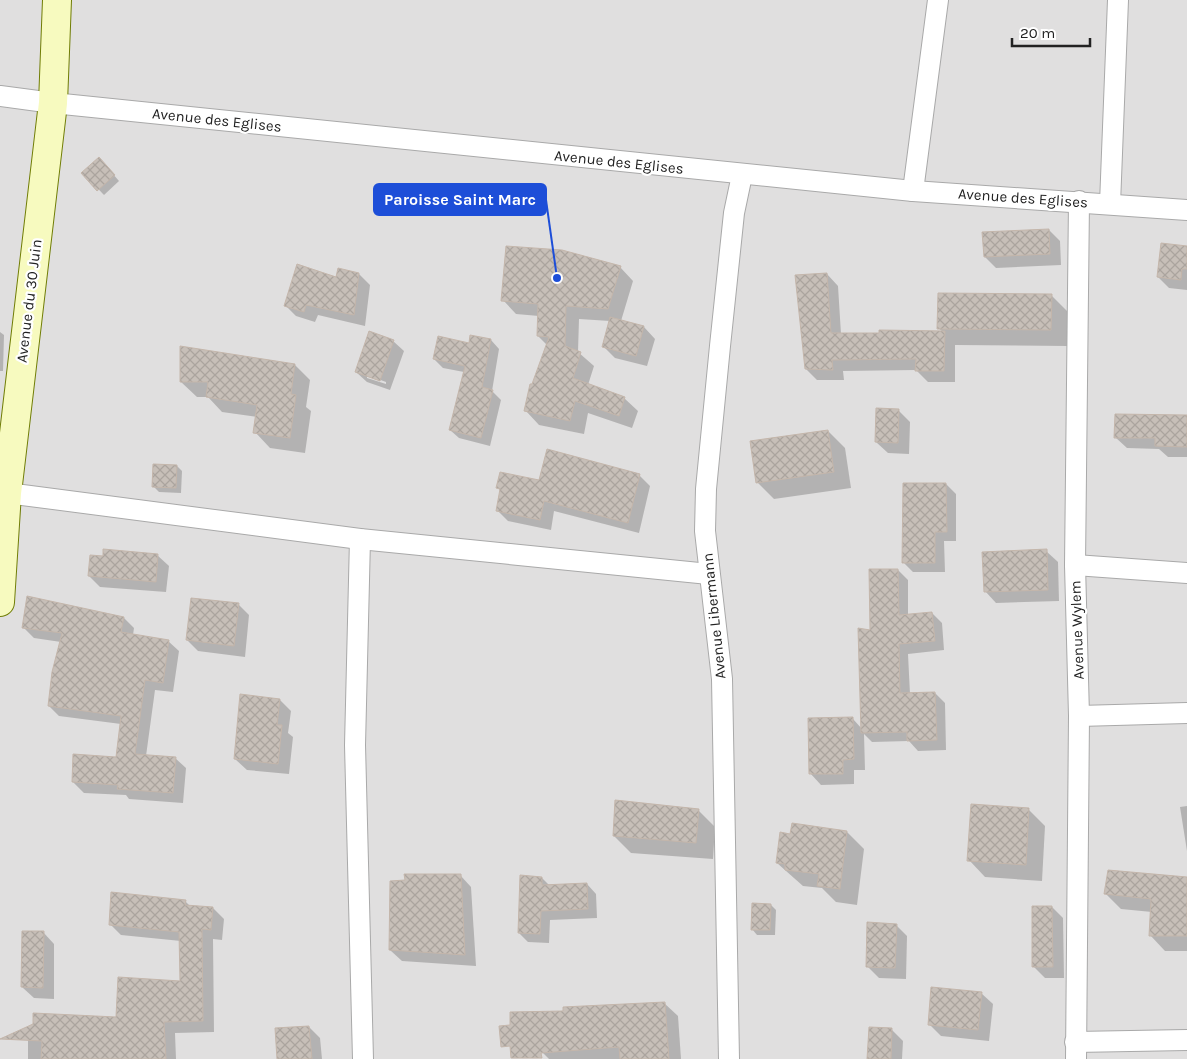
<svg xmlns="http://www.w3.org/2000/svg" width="1187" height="1059" font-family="Karla,sans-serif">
	<defs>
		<pattern id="building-cross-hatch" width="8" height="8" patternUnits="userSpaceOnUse" patternTransform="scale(1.25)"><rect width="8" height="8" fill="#c7bfb8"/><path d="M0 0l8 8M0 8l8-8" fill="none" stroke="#aba49e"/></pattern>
	</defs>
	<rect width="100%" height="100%" fill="#f2efe9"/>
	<rect fill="#e0dfdf" x="0" y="0" width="1187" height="1059"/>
	<g fill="#0003" fill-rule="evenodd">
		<polygon points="104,164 119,181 104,195 83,173"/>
		<polygon points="1049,230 1060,241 1061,265 996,268 985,257"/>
		<polygon points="1187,247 1187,290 1169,288 1158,277"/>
		<polygon points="620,267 633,281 621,321 644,327 655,339 647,366 615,358 603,346 610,321 579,319 578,352 594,366 588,385 624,398 638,411 632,428 588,413 584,434 539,425 526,411 547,345 538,336 539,316 516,314 503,300"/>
		<polygon points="359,274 370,285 365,326 318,315 315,322 296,316 285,305 337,279"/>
		<polygon points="827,274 838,286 841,334 943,332 938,328 1051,295 1068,312 1068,346 955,345 955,382 928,382 916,370 843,371 844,380 817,380 806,369"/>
		<polygon points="0,332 4,335 3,371 0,371"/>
		<polygon points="491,340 499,349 492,391 501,400 490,446 459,438 450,430 464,372 443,368 434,359 470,345"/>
		<path d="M393,341L404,351L390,390L367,382L356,372ZM367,375L386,382V384L367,378Z"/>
		<polygon points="295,365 310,380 306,407 311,411 305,453 270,448 255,432 257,417 222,412 208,397 197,397 181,382"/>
		<polygon points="898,410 910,422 909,454 888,453 876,442"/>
		<polygon points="1187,417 1187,457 1168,457 1159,449 1127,448 1115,437"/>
		<polygon points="828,431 845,448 851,488 774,499 757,482"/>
		<polygon points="177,466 182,471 181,493 159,492 154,487"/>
		<polygon points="639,475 650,486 639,533 554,511 551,530 508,521 497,510 501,491 498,488 540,482"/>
		<polygon points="946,484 956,494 956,541 944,541 945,572 913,572 904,563"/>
		<polygon points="1046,551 1058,562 1059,601 996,603 985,591"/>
		<polygon points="157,555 169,566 166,592 100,587 89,576 104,558"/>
		<polygon points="898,570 908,580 908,615 932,613 942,623 944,650 908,654 910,694 935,693 945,703 946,750 918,751 909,741 872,742 864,734 865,770 854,770 854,784 821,785 810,773 853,719 862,729 871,631"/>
		<polygon points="238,604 249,615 245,657 198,651 187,640"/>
		<polygon points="124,618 134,628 133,635 168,641 179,651 173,692 155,690 146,756 175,758 186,768 183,803 129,799 126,795 84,793 73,782 117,758 121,724 59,716 49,706 61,642 34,638 24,628"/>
		<polygon points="280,700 291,711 288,733 293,737 289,774 247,770 235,759"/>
		<polygon points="1187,806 1187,851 1180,807"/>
		<polygon points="1028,809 1045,826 1042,881 985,877 969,860"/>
		<polygon points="698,810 715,827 713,859 631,853 614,836"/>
		<polygon points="847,832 864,849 857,905 836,902 822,888 803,886 777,863 791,835"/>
		<polygon points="460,875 471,887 476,966 402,961 390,950"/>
		<polygon points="542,878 550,886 587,884 596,894 597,918 550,920 549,943 528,942 519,933"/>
		<polygon points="1187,878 1187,951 1165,951 1150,935 1152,912 1121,909 1106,894"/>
		<polygon points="185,901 190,906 213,908 224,919 222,940 213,939 214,1032 175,1033 176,1059 28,1059 28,1027 117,1018 182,982 181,941 121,935 110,924"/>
		<polygon points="771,905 776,910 775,935 757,935 752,929"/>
		<polygon points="1052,907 1063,918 1064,978 1045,978 1034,967"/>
		<polygon points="896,925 907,936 906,979 879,978 867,966"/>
		<polygon points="43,932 54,944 54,999 34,998 22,987"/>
		<polygon points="981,993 993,1004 989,1041 941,1036 929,1024"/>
		<polygon points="664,1003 678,1016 681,1059 549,1059 542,1052 564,1012"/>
		<polygon points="309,1027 320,1038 322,1059 278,1059"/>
		<polygon points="892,1030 903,1041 902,1059 869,1059"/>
	</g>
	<g fill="url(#building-cross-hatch)" stroke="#c4b6ab">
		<polygon points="99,157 115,175 97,191 81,173"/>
		<polygon points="1049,229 1050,254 984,257 982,232"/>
		<polygon points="1161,243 1187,246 1187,269 1182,269 1181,280 1157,277"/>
		<polygon points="506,246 562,250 621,266 608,309 566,306 565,346 581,352 573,378 625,397 619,416 575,401 570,421 524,411 530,384 532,384 549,337 537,336 538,304 501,301"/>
		<polygon points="297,264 336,277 338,268 359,273 354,315 306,305 304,312 284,306"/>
		<polygon points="827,273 831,333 879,333 879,330 945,331 944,371 915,371 916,359 832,360 833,370 805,369 795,275"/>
		<polygon points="938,293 1052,294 1051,330 937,329"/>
		<polygon points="610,317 644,326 636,356 602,347"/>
		<polygon points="369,331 394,340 380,381 355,372"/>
		<polygon points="470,335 491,339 482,387 493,390 481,438 449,430 465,366 433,359 438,336 469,343"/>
		<polygon points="180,346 295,364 291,394 296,395 290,438 253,433 257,405 206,397 208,382 180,382"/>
		<polygon points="876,408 899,409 898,443 875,442"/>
		<polygon points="1115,414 1187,415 1187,447 1155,446 1155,438 1114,438"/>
		<polygon points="828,430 834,472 756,483 750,441"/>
		<polygon points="547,449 640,474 628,523 544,501 540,520 496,511 500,489 496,488 500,472 539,480"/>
		<polygon points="153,464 177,465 176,488 152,487"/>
		<polygon points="903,483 946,483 947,532 935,532 935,563 902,563"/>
		<polygon points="103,549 158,554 156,582 88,576 90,555 103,556"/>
		<polygon points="1047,549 1048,590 984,592 982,552"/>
		<polygon points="869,569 898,569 899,615 932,612 935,641 899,644 900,693 935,692 937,740 907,741 907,732 861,733 858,628 870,630"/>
		<polygon points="27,596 124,617 121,632 169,640 163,683 145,680 135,754 176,757 173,793 117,789 118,785 72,782 73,754 116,757 121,716 48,706 52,672 62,633 22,628"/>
		<polygon points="191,598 239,603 234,646 186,640"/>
		<polygon points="240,694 280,699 277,725 282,725 278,764 234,759"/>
		<polygon points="853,717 854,759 843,760 843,774 809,774 808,718"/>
		<polygon points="615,800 699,809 696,843 613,836"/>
		<polygon points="971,804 1029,808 1026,865 967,861"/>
		<polygon points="792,823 847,831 840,889 817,886 819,874 785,870 785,864 776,863 780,832 790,834"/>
		<polygon points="1108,870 1187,877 1187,936 1149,936 1151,899 1104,894"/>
		<polygon points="404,874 461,874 465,955 389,950 390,881 405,880"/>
		<polygon points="520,875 542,877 542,885 587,883 588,909 541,911 540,934 518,933"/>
		<polygon points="111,892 186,900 185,905 213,907 211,930 202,929 203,1021 164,1022 166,1059 41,1059 42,1041 0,1039 33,1024 33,1013 116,1017 118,977 180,981 179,932 109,925"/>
		<polygon points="752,903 771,904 770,930 751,930"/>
		<polygon points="1032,906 1052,906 1053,967 1032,967"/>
		<polygon points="867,922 897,924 895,968 866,967"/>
		<polygon points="22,931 44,931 43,988 21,987"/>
		<polygon points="931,987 982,992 978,1030 928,1025"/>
		<polygon points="665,1002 669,1059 620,1059 619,1047 541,1053 542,1058 511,1058 510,1046 501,1047 499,1026 510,1025 510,1012 563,1011 563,1007"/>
		<polygon points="309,1026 312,1059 277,1059 275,1028"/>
		<polygon points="869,1027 892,1028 891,1059 867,1059"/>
	</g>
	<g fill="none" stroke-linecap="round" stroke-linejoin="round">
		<defs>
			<g id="street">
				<polyline points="0,96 53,103 913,191 1187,210"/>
				<polyline points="913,191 938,0"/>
				<polyline points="1110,204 1118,0"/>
				<polyline points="7,493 360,539 709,574"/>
				<polyline points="360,539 355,745 363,1059"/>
				<polyline points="1075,565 1187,573"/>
				<polyline points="1079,716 1187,713"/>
				<polyline points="1075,1042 1187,1040"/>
				<polyline points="729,1059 722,679 705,531 706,489 720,346 734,213 742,175"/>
				<polyline points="1076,1059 1079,716 1075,565 1079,201"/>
			</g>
			<polyline id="secondary" points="0,602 7,493 53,103 57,0"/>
		</defs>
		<use href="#street" stroke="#a9a9a9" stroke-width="22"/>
		<use href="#secondary" stroke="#707d05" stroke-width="30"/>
		<use href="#street" stroke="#fff" stroke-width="20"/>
		<use href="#secondary" stroke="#f7fabf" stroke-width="28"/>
	</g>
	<g text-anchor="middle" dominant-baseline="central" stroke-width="4.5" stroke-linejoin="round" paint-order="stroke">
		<g font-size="15" fill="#222" stroke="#fff">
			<text transform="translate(217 120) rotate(6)">Avenue des Eglises</text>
			<text transform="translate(619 162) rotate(6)">Avenue des Eglises</text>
			<text transform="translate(1023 198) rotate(4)">Avenue des Eglises</text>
			<text transform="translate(29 301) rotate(-83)">Avenue du 30 Juin</text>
			<text transform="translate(714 616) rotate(-96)">Avenue Libermann</text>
			<text transform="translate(1077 630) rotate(-92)">Avenue Wylem</text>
		</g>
	</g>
	<path fill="none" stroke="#1d4ed8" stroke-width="2" d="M557 278L546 200"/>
	<circle fill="#1d4ed8" stroke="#fff" stroke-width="2" cx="557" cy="278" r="5"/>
	<rect fill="#1d4ed8" stroke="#1d4ed8" stroke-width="2" x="374" y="184" width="172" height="31" rx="5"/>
	<g font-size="16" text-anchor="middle" font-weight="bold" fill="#fff">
		<text x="460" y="205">Paroisse Saint Marc</text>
	</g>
	<path d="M1012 38v8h78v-8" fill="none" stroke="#222222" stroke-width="2.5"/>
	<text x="1020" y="38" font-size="15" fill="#222222" stroke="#ffffff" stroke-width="4" paint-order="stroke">20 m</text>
</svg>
